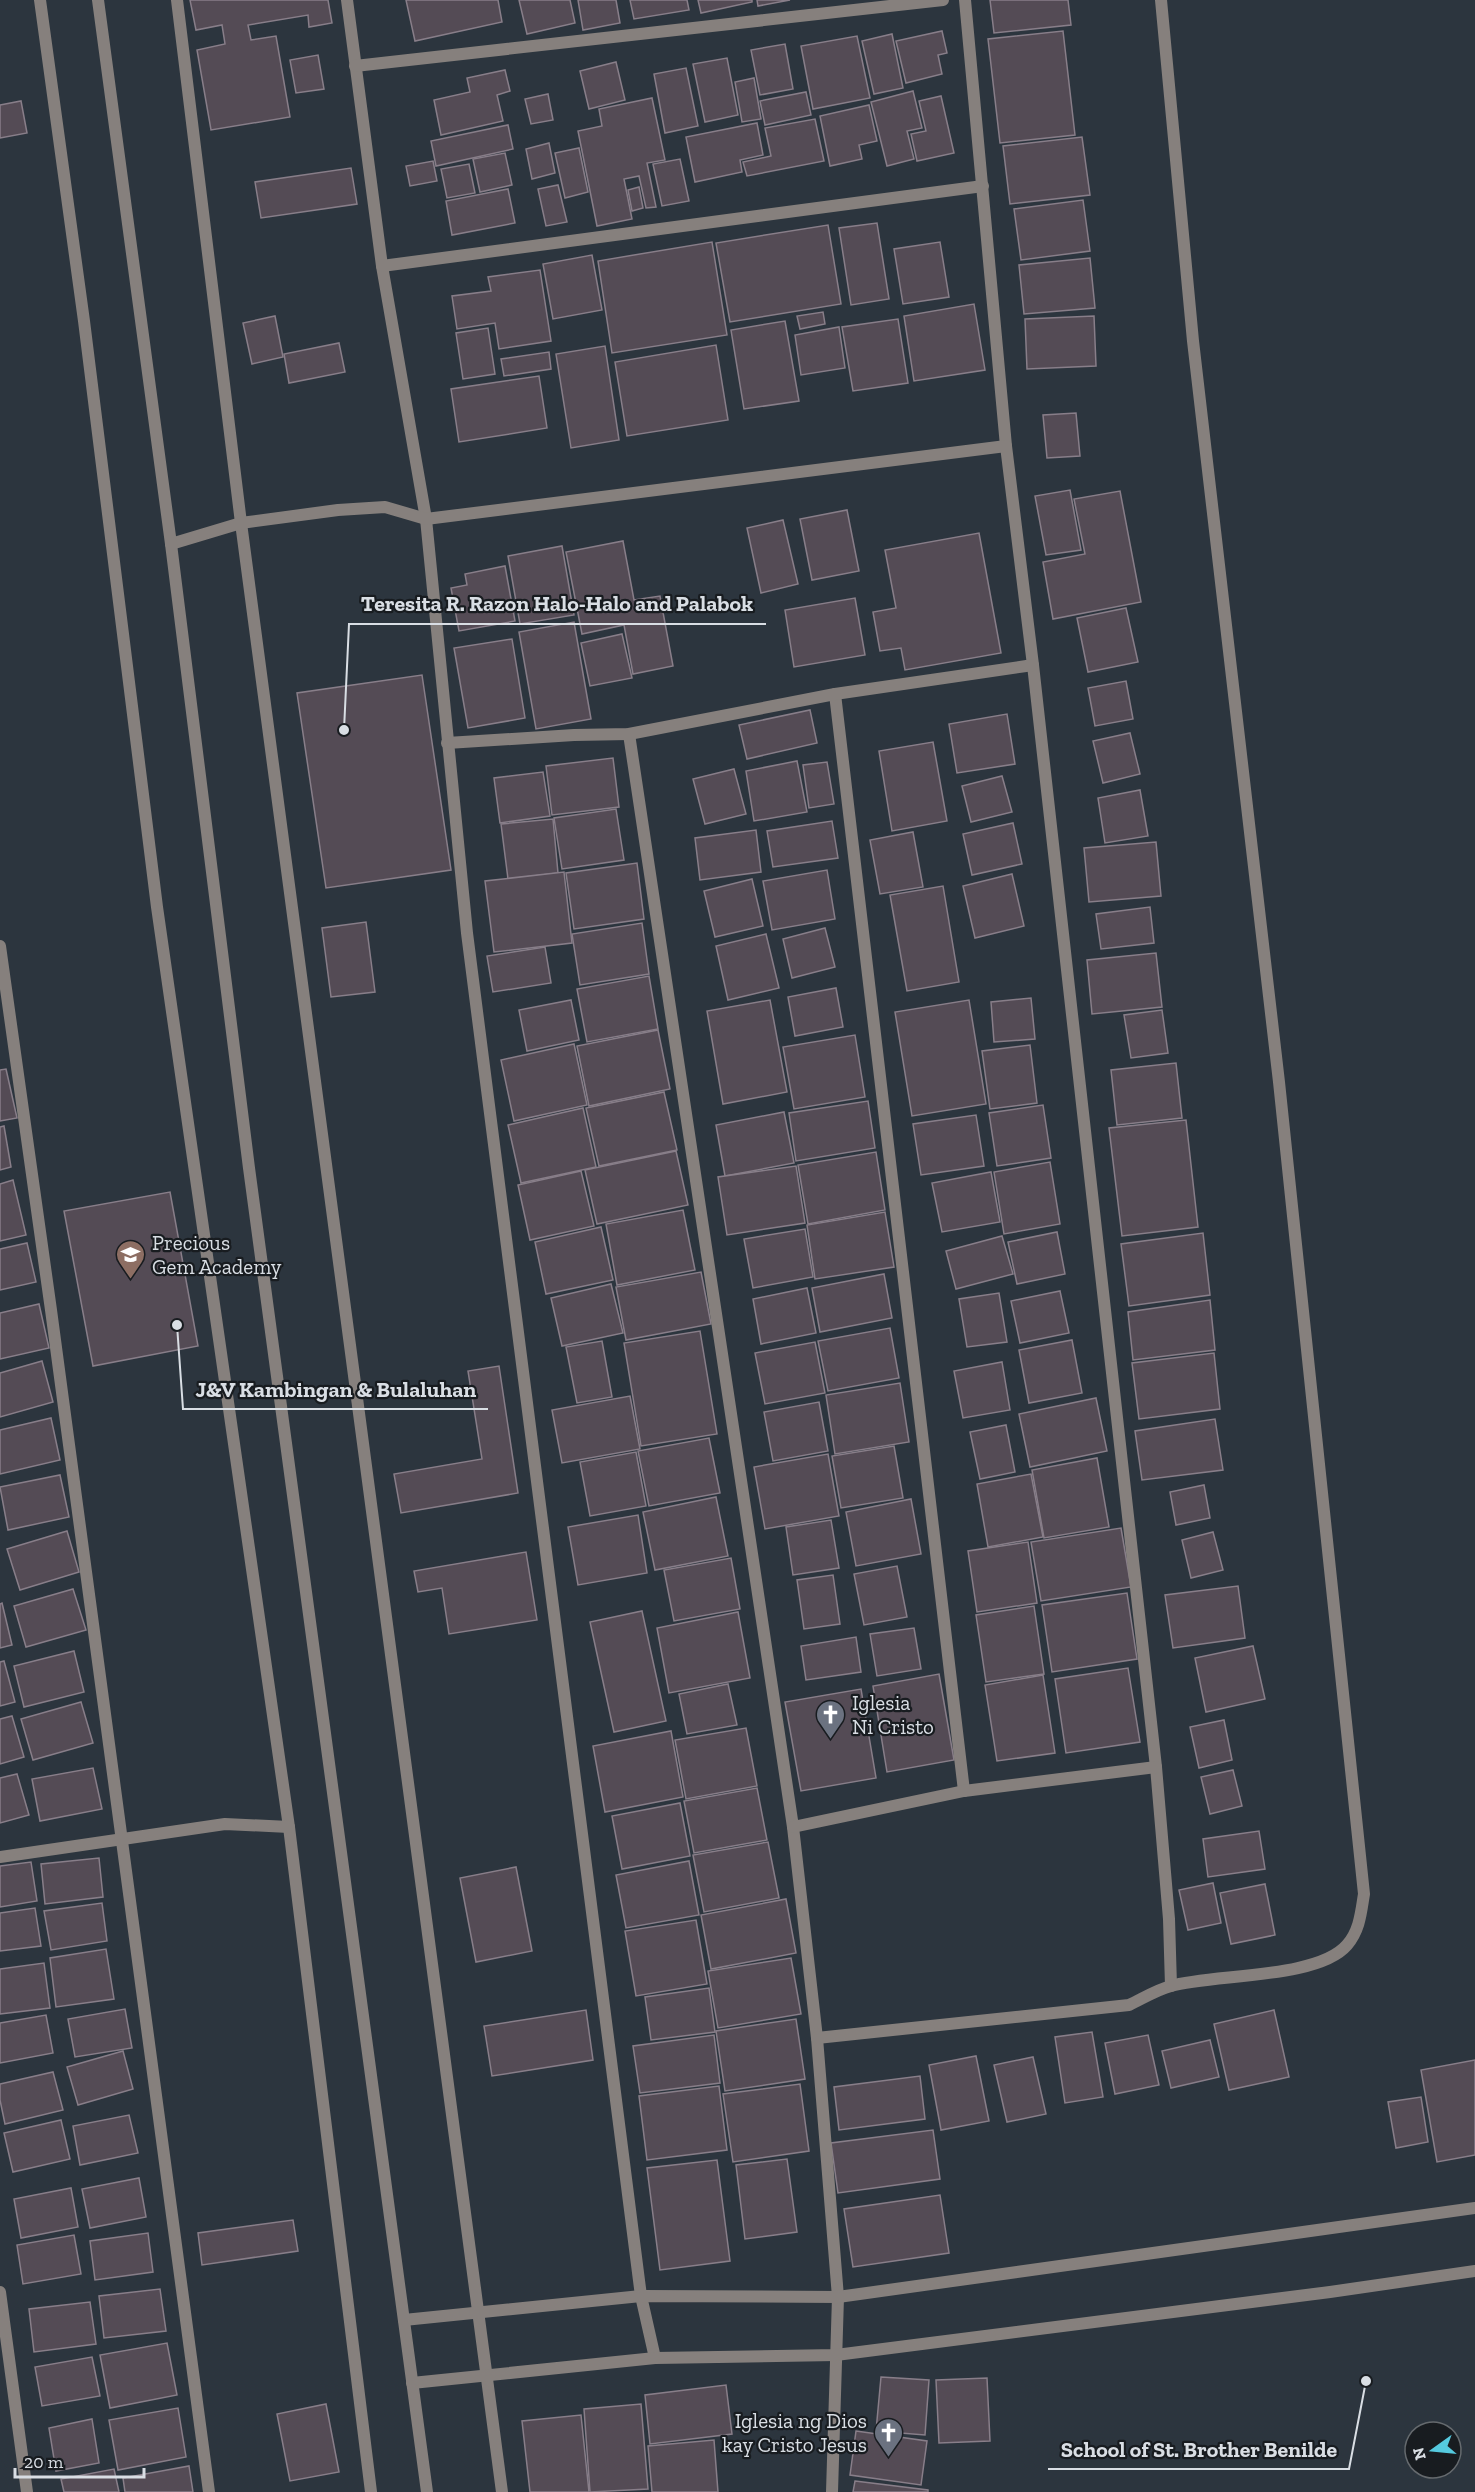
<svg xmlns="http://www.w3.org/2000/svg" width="1475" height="2492" font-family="'Zilla Slab',serif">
	<rect width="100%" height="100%" fill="#2c353e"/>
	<g fill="#544b55" stroke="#887e89" stroke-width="1.5">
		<polygon points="190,0 328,0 332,23 309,27 308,15 248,25 251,40 276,36 290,117 211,130 197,50 225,44 222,25 196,30"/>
		<polygon points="406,0 498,0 502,22 415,41"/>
		<polygon points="519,0 570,0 575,23 527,34"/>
		<polygon points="578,0 616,0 620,23 583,30"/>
		<polygon points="630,0 687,0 689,10 634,19"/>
		<polygon points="698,0 752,0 752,2 701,13"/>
		<polygon points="757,0 790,0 758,6"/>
		<polygon points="990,0 1068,0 1071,25 994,33"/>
		<polygon points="942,31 947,53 938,55 942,74 906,83 896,41"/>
		<polygon points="1063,31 1075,135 1000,143 988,39"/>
		<polygon points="892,34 903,88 874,94 862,41"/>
		<polygon points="857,36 870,98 813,109 801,46"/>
		<polygon points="785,44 793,89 760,95 751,50"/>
		<polygon points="318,55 324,89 296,93 290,60"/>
		<polygon points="727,58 738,115 705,122 693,64"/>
		<polygon points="616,62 625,100 589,109 580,71"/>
		<polygon points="686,68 698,126 665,133 654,74"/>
		<polygon points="505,70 510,91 497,95 503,121 441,135 434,100 470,92 467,78"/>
		<polygon points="754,78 761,119 742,122 735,82"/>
		<polygon points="913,91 922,128 907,131 914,159 887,166 871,102"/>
		<polygon points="806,92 811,115 765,125 760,101"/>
		<polygon points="548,94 553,120 531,124 525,99"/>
		<polygon points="941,96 954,153 917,161 911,134 926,131 919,101"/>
		<polygon points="652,98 665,160 647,163 656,207 646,208 639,176 624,179 632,219 597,226 578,131 602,126 599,109"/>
		<polygon points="21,101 27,133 0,138 0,105"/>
		<polygon points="869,105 877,141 859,145 862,159 830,166 820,116"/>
		<polygon points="815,119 824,161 747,176 743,162 771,156 765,128"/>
		<polygon points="757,123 763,155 740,160 742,172 695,182 686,137"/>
		<polygon points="508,125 513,149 436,166 431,141"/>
		<polygon points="1082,137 1090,195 1010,204 1003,146"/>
		<polygon points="549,143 555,173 532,179 526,149"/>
		<polygon points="579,148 588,192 565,198 555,153"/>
		<polygon points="505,153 512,185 480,192 473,159"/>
		<polygon points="680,159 689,201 662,206 653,164"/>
		<polygon points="433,161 437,181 410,186 406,166"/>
		<polygon points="469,164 475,193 447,198 441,169"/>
		<polygon points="351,168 357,204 261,218 255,182"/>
		<polygon points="558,185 567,222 546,226 538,189"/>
		<polygon points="639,187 643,208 632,211 628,190"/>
		<polygon points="508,189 515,223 452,235 446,201"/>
		<polygon points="1083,200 1090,251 1021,260 1014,209"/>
		<polygon points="877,223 889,299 851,305 839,228"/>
		<polygon points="828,225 841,304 730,322 716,243"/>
		<polygon points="712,242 727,335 612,353 598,261"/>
		<polygon points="940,242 949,297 903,304 894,249"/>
		<polygon points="592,255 602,310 553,319 543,264"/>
		<polygon points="1090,258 1095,308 1024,314 1019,265"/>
		<polygon points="540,270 551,341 499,349 495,323 457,329 452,296 491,291 488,277"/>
		<polygon points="974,304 985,370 914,381 904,316"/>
		<polygon points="823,312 825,324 800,329 797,316"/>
		<polygon points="275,316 283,357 252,364 243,323"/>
		<polygon points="1094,316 1096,366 1027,369 1025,319"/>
		<polygon points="898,319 908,383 853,391 842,327"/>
		<polygon points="785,321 799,401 744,409 731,330"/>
		<polygon points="839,327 845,368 801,375 795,335"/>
		<polygon points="488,328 495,374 463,379 456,333"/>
		<polygon points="339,343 345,372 289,383 284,354"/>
		<polygon points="716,345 728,420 627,436 615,362"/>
		<polygon points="605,346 619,440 571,448 556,354"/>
		<polygon points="549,352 551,369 504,376 501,359"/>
		<polygon points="539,376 547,428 459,442 451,389"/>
		<polygon points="1076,413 1080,456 1047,458 1043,415"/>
		<polygon points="1070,490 1081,550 1046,555 1035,496"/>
		<polygon points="1120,491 1141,602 1053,619 1043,562 1085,554 1074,499"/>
		<polygon points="847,510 859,571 812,580 800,519"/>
		<polygon points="783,520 798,584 761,593 747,528"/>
		<polygon points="979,533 1001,653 905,670 901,648 880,651 873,612 896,608 885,550"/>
		<polygon points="623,541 634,600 660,596 673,666 633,674 624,625 582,634 566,552"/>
		<polygon points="562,546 574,615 520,624 508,556"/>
		<polygon points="505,566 515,621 459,631 451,588 467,585 465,574"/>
		<polygon points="855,598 865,655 794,667 785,610"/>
		<polygon points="1126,608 1138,662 1088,672 1077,618"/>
		<polygon points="574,622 591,719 536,729 519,632"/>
		<polygon points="622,634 632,678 590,686 581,643"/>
		<polygon points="512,639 525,718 468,728 454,648"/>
		<polygon points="422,675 451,870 326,888 297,693"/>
		<polygon points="1126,681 1133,719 1095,726 1088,688"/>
		<polygon points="810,710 817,743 747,759 739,725"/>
		<polygon points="1007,714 1015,764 957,773 949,724"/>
		<polygon points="1130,733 1140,774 1103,783 1093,741"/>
		<polygon points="933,742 947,821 892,831 879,751"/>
		<polygon points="613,758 619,807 552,815 546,766"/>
		<polygon points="797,761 807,812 754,821 746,771"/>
		<polygon points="827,762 834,804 809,808 803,765"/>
		<polygon points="734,769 746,814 705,824 693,779"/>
		<polygon points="543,772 550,816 500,823 494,778"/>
		<polygon points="1002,776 1012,812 971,822 962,786"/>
		<polygon points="1140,790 1148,836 1105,843 1098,798"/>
		<polygon points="616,809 624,860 562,869 554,818"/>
		<polygon points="553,819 558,873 508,879 501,824"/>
		<polygon points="832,821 838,858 773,867 767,831"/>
		<polygon points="1013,823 1022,864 972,875 963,834"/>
		<polygon points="756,830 761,872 700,880 695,838"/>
		<polygon points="913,832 923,887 880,894 870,840"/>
		<polygon points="1156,842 1161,896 1089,902 1084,848"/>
		<polygon points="637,863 644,919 574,929 566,873"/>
		<polygon points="827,870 835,919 772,930 763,881"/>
		<polygon points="564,872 572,943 494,952 485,881"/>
		<polygon points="1012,874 1024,926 975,938 963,886"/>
		<polygon points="752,879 763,926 715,937 704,891"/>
		<polygon points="943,886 959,982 907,991 890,895"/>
		<polygon points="1150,907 1154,943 1101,949 1096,914"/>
		<polygon points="366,922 375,992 331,997 322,928"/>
		<polygon points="642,923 649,974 580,985 572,934"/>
		<polygon points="825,928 835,967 792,978 783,939"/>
		<polygon points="766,934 779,988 728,1000 716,946"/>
		<polygon points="545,947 551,983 493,992 487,956"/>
		<polygon points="1156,953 1162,1007 1092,1014 1087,960"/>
		<polygon points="649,976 658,1029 587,1042 577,989"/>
		<polygon points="836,988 843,1027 795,1036 788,997"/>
		<polygon points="1031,998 1035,1039 994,1042 991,1002"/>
		<polygon points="571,1000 579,1040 527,1051 519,1010"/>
		<polygon points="770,1000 787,1092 723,1104 707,1011"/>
		<polygon points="969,1000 986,1104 912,1116 895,1012"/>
		<polygon points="1162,1010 1168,1053 1131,1058 1124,1015"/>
		<polygon points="658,1030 670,1089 589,1106 577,1046"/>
		<polygon points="855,1035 865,1097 794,1109 783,1047"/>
		<polygon points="574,1044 587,1105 514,1121 501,1060"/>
		<polygon points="1030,1045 1037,1103 990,1109 982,1051"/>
		<polygon points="1176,1063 1182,1118 1117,1125 1111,1070"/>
		<polygon points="6,1069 17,1118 0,1121 0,1070"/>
		<polygon points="664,1092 677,1150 599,1166 586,1108"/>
		<polygon points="868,1101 875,1148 796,1161 789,1113"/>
		<polygon points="1043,1105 1051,1158 997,1166 989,1113"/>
		<polygon points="583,1108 596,1167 521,1183 508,1125"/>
		<polygon points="784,1112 794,1163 725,1176 716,1125"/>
		<polygon points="976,1115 984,1166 921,1175 913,1124"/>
		<polygon points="1186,1120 1198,1227 1122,1236 1109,1128"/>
		<polygon points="4,1126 11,1167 0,1170 0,1127"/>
		<polygon points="676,1151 688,1205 597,1224 585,1170"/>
		<polygon points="876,1152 885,1210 808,1224 798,1165"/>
		<polygon points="1050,1162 1060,1224 1004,1234 994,1172"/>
		<polygon points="796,1166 805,1223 727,1235 718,1177"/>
		<polygon points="581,1171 594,1226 530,1240 518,1185"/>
		<polygon points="991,1172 1000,1222 942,1232 932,1183"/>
		<polygon points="13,1180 26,1235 0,1241 0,1184"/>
		<polygon points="170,1192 198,1346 93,1366 64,1211"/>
		<polygon points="683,1210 695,1270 617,1285 606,1224"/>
		<polygon points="885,1212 894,1267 815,1279 807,1225"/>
		<polygon points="601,1227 613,1280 546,1294 535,1242"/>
		<polygon points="805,1229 813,1277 753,1288 744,1239"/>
		<polygon points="1057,1232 1065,1274 1017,1284 1008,1242"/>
		<polygon points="1203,1233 1210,1295 1129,1306 1121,1244"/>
		<polygon points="1002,1236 1013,1274 956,1289 946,1251"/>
		<polygon points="27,1243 36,1282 0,1290 0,1249"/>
		<polygon points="701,1272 711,1324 626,1340 616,1287"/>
		<polygon points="884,1274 892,1318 820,1332 812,1288"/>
		<polygon points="611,1284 623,1333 562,1346 551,1298"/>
		<polygon points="807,1288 816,1333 761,1344 753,1299"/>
		<polygon points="1060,1291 1069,1333 1020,1343 1011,1301"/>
		<polygon points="999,1293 1007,1342 967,1347 959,1299"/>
		<polygon points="1210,1300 1215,1350 1133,1360 1128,1312"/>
		<polygon points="39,1304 49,1348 0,1359 0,1313"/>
		<polygon points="890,1328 899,1378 828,1391 818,1341"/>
		<polygon points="700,1331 717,1434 641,1446 624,1343"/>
		<polygon points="1072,1340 1082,1393 1029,1403 1019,1350"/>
		<polygon points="602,1341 612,1397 577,1403 566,1347"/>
		<polygon points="815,1342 825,1393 765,1404 755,1353"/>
		<polygon points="1214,1353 1220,1409 1139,1419 1132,1363"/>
		<polygon points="42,1361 53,1402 0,1417 0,1373"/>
		<polygon points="1002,1362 1010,1410 963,1418 954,1371"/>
		<polygon points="499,1366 518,1493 401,1513 394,1474 482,1459 468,1371"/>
		<polygon points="900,1383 909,1442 835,1454 826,1395"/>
		<polygon points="630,1396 640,1449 562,1463 552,1410"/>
		<polygon points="1096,1398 1107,1451 1030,1467 1019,1414"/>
		<polygon points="819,1402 828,1451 773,1461 764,1412"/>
		<polygon points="51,1418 60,1460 0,1474 0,1430"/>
		<polygon points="1215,1419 1223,1470 1142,1480 1135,1431"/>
		<polygon points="1006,1425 1015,1472 980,1479 970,1432"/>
		<polygon points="709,1438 720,1493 649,1506 638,1451"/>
		<polygon points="894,1446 903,1498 841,1508 832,1456"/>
		<polygon points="636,1452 646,1506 590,1516 580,1462"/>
		<polygon points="828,1454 839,1516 765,1529 754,1467"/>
		<polygon points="1097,1458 1109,1527 1044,1538 1032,1470"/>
		<polygon points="1031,1474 1043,1537 988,1547 977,1484"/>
		<polygon points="60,1475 69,1517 8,1530 0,1487"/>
		<polygon points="1204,1485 1210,1518 1176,1525 1170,1492"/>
		<polygon points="716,1497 728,1556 655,1570 643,1512"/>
		<polygon points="911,1499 921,1554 856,1566 846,1512"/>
		<polygon points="638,1515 647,1573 578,1585 568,1527"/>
		<polygon points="831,1520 839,1568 793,1575 786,1527"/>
		<polygon points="1121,1528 1131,1587 1041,1601 1031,1542"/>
		<polygon points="67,1531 79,1572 20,1590 7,1549"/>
		<polygon points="1213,1532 1223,1570 1191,1578 1182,1540"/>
		<polygon points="1028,1542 1037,1603 977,1612 968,1551"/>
		<polygon points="526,1552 537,1620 449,1634 442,1588 418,1592 414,1571"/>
		<polygon points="731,1558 740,1609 674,1621 664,1570"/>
		<polygon points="897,1566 907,1617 864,1625 854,1574"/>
		<polygon points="833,1575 840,1624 804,1629 797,1580"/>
		<polygon points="1238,1586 1245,1638 1173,1648 1165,1595"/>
		<polygon points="73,1589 86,1630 26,1647 14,1606"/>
		<polygon points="1127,1593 1137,1659 1052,1672 1042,1605"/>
		<polygon points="2,1603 12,1645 0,1648 0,1604"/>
		<polygon points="1034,1606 1044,1674 986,1682 976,1615"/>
		<polygon points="642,1611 666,1721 614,1732 590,1622"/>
		<polygon points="738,1612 750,1678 669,1693 657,1628"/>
		<polygon points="914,1628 921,1669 877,1676 870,1634"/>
		<polygon points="856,1637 861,1672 806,1680 801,1646"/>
		<polygon points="1253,1646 1265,1699 1206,1712 1195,1658"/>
		<polygon points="74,1651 84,1692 24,1707 14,1666"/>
		<polygon points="4,1661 15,1702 0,1706 0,1662"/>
		<polygon points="1128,1668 1140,1742 1066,1753 1055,1679"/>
		<polygon points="939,1674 954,1760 887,1772 873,1686"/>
		<polygon points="1043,1675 1055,1753 997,1761 985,1685"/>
		<polygon points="728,1684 737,1725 687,1734 679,1694"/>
		<polygon points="861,1689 876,1778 801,1791 785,1702"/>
		<polygon points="81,1702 93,1743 33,1760 21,1719"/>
		<polygon points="12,1716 24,1757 0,1764 0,1719"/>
		<polygon points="1224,1720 1232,1760 1199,1768 1190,1727"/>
		<polygon points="746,1728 757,1786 686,1799 675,1740"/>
		<polygon points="671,1731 683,1797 605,1812 593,1746"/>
		<polygon points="93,1768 102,1809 40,1821 32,1779"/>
		<polygon points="1233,1770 1242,1806 1210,1814 1201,1777"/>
		<polygon points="17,1774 29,1815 0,1823 0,1778"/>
		<polygon points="757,1788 767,1840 694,1853 684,1801"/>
		<polygon points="680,1803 690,1856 622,1869 612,1816"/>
		<polygon points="1259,1831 1265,1869 1208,1877 1203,1839"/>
		<polygon points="768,1842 779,1898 704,1912 693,1855"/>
		<polygon points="99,1858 103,1897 45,1904 41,1864"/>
		<polygon points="689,1861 699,1915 626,1928 616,1875"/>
		<polygon points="31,1862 37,1901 0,1907 0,1866"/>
		<polygon points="516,1867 532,1951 476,1962 460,1878"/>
		<polygon points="1213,1883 1221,1923 1188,1930 1179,1890"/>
		<polygon points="1265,1884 1275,1935 1231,1944 1220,1893"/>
		<polygon points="786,1899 796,1953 711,1969 701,1915"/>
		<polygon points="102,1903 107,1941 51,1950 44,1911"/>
		<polygon points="35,1908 41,1946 0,1951 0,1913"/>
		<polygon points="696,1920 707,1984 636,1996 625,1931"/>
		<polygon points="106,1949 114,1999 56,2007 50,1958"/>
		<polygon points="791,1958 801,2014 718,2028 708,1971"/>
		<polygon points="44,1963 50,2008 0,2014 0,1969"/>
		<polygon points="709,1988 715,2032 651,2040 645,1997"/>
		<polygon points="125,2009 132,2048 75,2057 68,2019"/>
		<polygon points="586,2010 593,2060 492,2076 484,2026"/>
		<polygon points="1274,2010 1289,2077 1229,2090 1214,2024"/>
		<polygon points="46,2015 53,2053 0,2063 0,2023"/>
		<polygon points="796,2019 805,2079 725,2091 716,2031"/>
		<polygon points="1092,2032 1103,2097 1065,2103 1055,2037"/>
		<polygon points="714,2035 720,2083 640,2093 633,2046"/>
		<polygon points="1148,2035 1159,2085 1115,2094 1105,2043"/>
		<polygon points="1210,2040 1219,2077 1171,2088 1162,2051"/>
		<polygon points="123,2051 133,2089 78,2105 67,2067"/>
		<polygon points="976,2056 989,2121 941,2130 929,2065"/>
		<polygon points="1033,2057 1046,2114 1007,2122 994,2065"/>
		<polygon points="1475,2060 1475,2155 1437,2162 1421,2070"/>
		<polygon points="53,2072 63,2110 5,2124 0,2100 0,2084"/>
		<polygon points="920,2076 925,2119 839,2130 834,2087"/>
		<polygon points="800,2084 809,2151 733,2162 723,2094"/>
		<polygon points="719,2086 727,2150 647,2160 639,2096"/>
		<polygon points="1421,2097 1428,2142 1396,2148 1388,2102"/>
		<polygon points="129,2115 138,2153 80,2165 73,2126"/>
		<polygon points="61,2120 70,2159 13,2172 4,2133"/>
		<polygon points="933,2130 940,2179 838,2193 831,2143"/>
		<polygon points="787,2159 797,2232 745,2239 736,2165"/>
		<polygon points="717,2160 730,2261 660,2270 647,2168"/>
		<polygon points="139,2178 146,2217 90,2228 82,2189"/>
		<polygon points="71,2188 78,2227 21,2238 14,2199"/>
		<polygon points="940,2195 949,2253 853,2267 844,2209"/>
		<polygon points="293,2220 298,2251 202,2265 198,2233"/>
		<polygon points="148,2233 153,2272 95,2280 90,2241"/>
		<polygon points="74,2235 81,2274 23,2284 17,2245"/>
		<polygon points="160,2289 166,2331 104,2338 99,2296"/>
		<polygon points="90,2302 96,2344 34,2352 29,2309"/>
		<polygon points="167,2343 177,2395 110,2408 100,2355"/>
		<polygon points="92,2357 100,2396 42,2406 35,2367"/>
		<polygon points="881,2377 929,2380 925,2435 876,2431"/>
		<polygon points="987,2378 990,2441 939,2443 936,2380"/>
		<polygon points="726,2385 732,2434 650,2444 645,2395"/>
		<polygon points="326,2404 339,2472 290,2481 277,2414"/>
		<polygon points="641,2404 648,2489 590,2492 584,2409"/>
		<polygon points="178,2408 186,2457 118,2470 109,2420"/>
		<polygon points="581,2415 589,2492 530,2492 522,2421"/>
		<polygon points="92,2419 99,2463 56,2471 49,2428"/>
		<polygon points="856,2431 927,2441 921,2485 850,2475"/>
		<polygon points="714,2440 718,2492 652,2492 648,2446"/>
		<polygon points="189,2466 193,2492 125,2492 123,2478"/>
		<polygon points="114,2469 119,2492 64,2492 61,2479"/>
		<polygon points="855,2481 928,2490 928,2492 853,2492"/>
	</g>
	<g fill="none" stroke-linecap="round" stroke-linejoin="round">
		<g stroke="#86807d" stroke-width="12">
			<polyline points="40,0 84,321 157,907 289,1827 371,2492"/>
			<polyline points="177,0 241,523 502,2492"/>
			<polyline points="347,0 382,266 426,519 467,933 641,2296 655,2358"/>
			<polyline points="965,0 1006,446 1033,665 1156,1767 1169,1919 1171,1986"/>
			<polyline points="355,66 943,0"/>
			<polyline points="382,266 983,186"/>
			<polyline points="171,544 241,523 338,510 385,507 426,519 1006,446"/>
			<polyline points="835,694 964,1791"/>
			<polyline points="629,734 793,1827 817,2038 838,2297 832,2492"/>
			<polyline points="447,743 574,735 629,734 835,694 1033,665"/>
			<polyline points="0,946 51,1310 209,2492"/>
			<polyline points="793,1827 964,1791 1156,1767"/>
			<polyline points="0,1857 225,1824 289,1827"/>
			<path d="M817,2038L1129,2005C1142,1999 1156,1990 1171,1986C1213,1974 1318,1979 1347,1945C1360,1930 1361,1912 1364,1894L1279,1082L1193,341L1161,0"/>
			<polyline points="0,2292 27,2492"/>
			<polyline points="404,2320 641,2296 838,2297 1475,2208"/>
			<polyline points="412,2383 655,2358 836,2355 1330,2292 1475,2271"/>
		</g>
		<polyline stroke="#86807d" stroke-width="12" points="98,0 171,544 249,1168 427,2492"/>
	</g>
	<defs>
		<symbol id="school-pin" viewBox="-11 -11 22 30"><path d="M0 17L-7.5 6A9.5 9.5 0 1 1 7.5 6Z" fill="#8d6e63" stroke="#181c20"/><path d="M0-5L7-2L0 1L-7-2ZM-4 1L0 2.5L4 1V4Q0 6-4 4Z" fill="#fff"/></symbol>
		<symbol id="church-pin" viewBox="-11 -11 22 30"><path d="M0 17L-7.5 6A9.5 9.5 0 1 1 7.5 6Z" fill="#6b7280" stroke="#181c20"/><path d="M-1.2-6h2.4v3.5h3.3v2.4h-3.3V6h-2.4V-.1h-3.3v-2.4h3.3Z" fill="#fff"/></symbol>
	</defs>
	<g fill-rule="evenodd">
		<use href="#school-pin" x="114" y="1238" width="33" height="45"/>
		<use href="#church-pin" x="814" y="1698" width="33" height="45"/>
		<use href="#church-pin" x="872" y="2416" width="33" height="45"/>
	</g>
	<g text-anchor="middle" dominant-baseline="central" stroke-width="4.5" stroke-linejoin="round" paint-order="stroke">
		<g font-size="21" fill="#d9dee4" stroke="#181c20" text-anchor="start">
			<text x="152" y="1242">Precious<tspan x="152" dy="24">Gem Academy</tspan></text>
			<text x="852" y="1702">Iglesia<tspan x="852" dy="24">Ni Cristo</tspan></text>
			<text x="867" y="2420" text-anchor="end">Iglesia ng Dios<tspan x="867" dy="24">kay Cristo Jesus</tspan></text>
		</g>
	</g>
	<path fill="none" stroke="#d9dee4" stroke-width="2" d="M344 730L349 624H766M177 1325L183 1409H488M1366 2381L1349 2469H1048"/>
	<g fill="#d9dee4" stroke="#181c20" stroke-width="2">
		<circle cx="344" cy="730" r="6"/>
		<circle cx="177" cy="1325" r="6"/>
		<circle cx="1366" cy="2381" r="6"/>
	</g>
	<g font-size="22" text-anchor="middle" font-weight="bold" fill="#d9dee4" stroke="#181c20" stroke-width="4.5" stroke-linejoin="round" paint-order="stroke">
		<text x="557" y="611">Teresita R. Razon Halo-Halo and Palabok</text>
		<text x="336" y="1397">J&amp;V Kambingan &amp; Bulaluhan</text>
		<text x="1199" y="2457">School of St. Brother Benilde</text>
	</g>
	<g transform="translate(1433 2450) rotate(255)"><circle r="28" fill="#181c20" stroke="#656a6e" stroke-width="1.5"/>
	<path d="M0-4.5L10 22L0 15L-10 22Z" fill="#55cadf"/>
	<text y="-9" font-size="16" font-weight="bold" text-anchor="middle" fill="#d9dee4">N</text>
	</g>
	<path d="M15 2468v9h129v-9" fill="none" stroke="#d9dee4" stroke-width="3"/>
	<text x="24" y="2468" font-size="18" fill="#d9dee4" stroke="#181c20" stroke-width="4.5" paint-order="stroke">20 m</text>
</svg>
